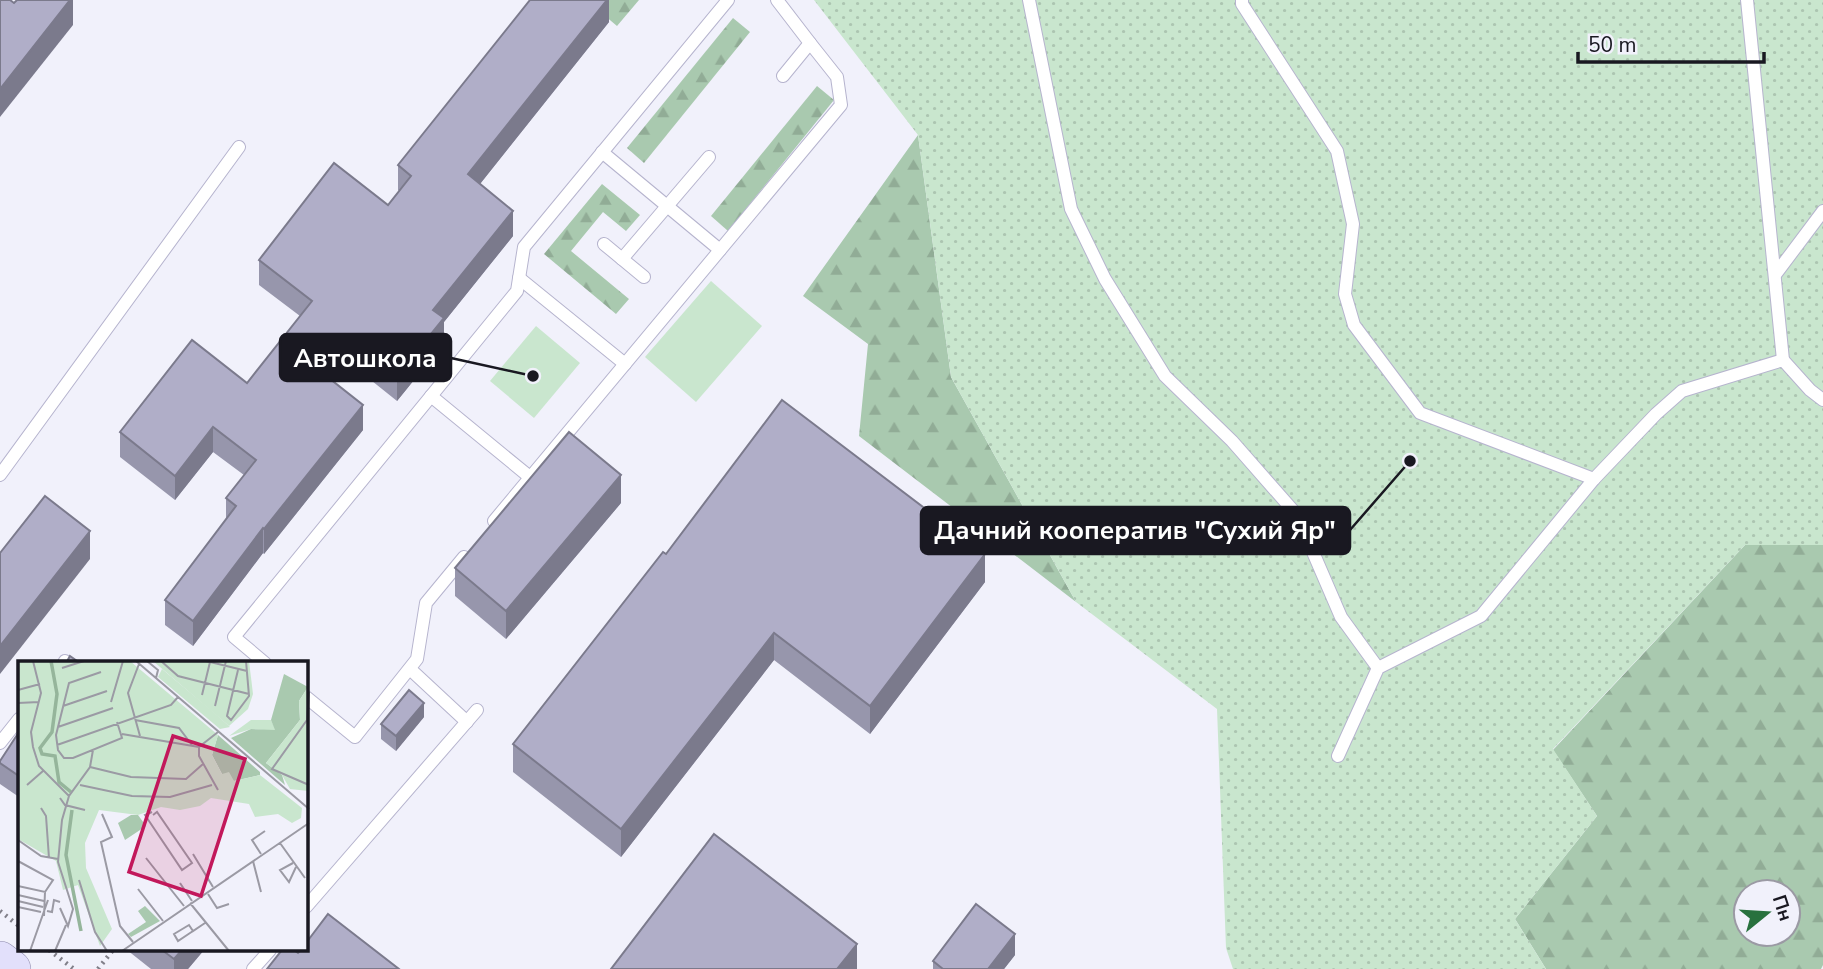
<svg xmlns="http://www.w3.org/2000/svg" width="1823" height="969" font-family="'Nunito Sans',sans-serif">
	<defs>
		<pattern id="forest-firs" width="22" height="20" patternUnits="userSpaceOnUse" patternTransform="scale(1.75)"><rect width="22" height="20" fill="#a9c9af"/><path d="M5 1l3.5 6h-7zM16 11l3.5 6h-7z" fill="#91ac96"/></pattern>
		<pattern id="garden-dots" width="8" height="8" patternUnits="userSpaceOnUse" patternTransform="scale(1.75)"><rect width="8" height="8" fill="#c9e6ce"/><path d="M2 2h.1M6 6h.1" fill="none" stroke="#acc5b1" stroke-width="1.8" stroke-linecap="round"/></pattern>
	</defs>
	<rect width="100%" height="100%" fill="#f1f1fb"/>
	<g fill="#c9e6ce">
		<polygon points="711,281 762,326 696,402 645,357"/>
		<polygon points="536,326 580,363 534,418 490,381"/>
	</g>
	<g fill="url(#forest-firs)" fill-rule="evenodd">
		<polygon points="586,0 639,0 617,26"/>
		<polygon points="733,18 750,32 644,163 627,148"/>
		<polygon points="817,86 834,100 728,231 711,216"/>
		<polygon points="918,135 951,377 1076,602 859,436 868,344 803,296"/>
		<polygon points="602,184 640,215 626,231 603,212 571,251 629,299 616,314 544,254"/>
		<path d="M1745,545H1823V965L1821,969H1546L1515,919L1597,816L1553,750ZM1746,892H1788V934H1746Z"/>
	</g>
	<polygon fill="url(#garden-dots)" points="814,0 1823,0 1823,545 1745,545 1553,749 1597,816 1515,919 1546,969 1233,969 1226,948 1217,709 1076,602 951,377 918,135"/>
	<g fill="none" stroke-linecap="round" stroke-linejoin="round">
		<defs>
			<g id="lane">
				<polyline points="777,0 810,43"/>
				<polyline points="1029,0 1071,209 1105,279 1165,376 1232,441 1297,515 1341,617 1378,668"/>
				<polyline points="1242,0 1242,4 1337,151 1353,224 1345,294 1354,325 1420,413 1594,479"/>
				<polyline points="1747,0 1783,360"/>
				<polyline points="602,152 720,250"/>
				<polyline points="604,244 644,277"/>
				<polyline points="622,259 709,157"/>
				<polyline points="1775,275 1823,211"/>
				<polyline points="519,278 625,364"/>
				<polyline points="431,396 531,478"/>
				<polyline points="0,475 239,147"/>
				<polyline points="494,521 841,105 837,77 810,43 783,76"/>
				<polyline points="64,663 65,661"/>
				<polyline points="265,663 234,637 517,291 524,247 728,0"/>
				<polyline points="410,669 467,722"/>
				<polyline points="306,697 355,737 417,659 426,603 464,557"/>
				<polyline points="0,743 19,719"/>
				<polyline points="1338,756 1378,668 1481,616 1594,479 1656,414 1682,391 1783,360 1810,390 1823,400"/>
				<polyline points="306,907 477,710"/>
				<polyline points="253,969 270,950"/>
			</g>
			<polyline id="primary" points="0,960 12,969"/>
		</defs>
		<use href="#lane" stroke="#b6b4ce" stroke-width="14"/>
		<use href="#primary" stroke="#8f8cad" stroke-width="38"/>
		<g stroke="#807f89" stroke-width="4.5" stroke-dasharray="2 5" stroke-linecap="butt">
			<polyline points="0,911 19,926"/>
			<polyline points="49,950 74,969"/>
			<polyline points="98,969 113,950"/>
		</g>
		<use href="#lane" stroke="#fff" stroke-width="12"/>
		<use href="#primary" stroke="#e2e0fb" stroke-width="37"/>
	</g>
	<g fill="#9796ac">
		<polygon points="609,0 609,22 480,184 513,236 444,322 444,343 397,401 347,361 332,380 363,430 264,554 263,553 193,646 165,625 165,600 226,520 226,498 244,475 213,452 175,500 120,457 120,432 247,383 300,316 259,285 259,260 388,205 399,191 398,190 398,165"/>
		<polygon points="621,503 506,639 455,596 455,568"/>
		<polygon points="666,554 985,582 870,734 774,660 621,857 513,772 513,744"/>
		<polygon points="424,717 396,751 381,739 381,724"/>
		<polygon points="19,732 19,797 0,784 0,761"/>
		<polygon points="127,950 204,950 188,969 151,969"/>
		<polygon points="1015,955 1004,969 933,969 933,961"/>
	</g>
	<g fill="#7b7a8c">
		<polygon points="70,0 73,0 73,25 0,117 0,89"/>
		<polygon points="607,0 609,0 609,22 468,199 468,174"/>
		<polygon points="513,211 513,236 444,322 444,343 397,401 397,376 433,310"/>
		<polygon points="347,336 347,361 320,395 320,371"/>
		<polygon points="363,405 363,430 264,554 264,529"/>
		<polygon points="213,427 213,452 175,500 175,476"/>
		<polygon points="621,475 621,503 506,639 506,611"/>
		<polygon points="263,528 263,553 193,646 193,621"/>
		<polygon points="90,531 90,559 0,674 0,646"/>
		<polygon points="985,554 985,582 870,734 870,706"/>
		<polygon points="774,633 774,660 621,857 621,829"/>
		<polygon points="424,703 424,717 396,751 396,736"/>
		<polygon points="1015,934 1015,955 1004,969 988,969"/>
		<polygon points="857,944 857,969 837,969"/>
		<polygon points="182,950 204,950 188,969 174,969 174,959"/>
	</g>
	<g fill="#b0aec8" stroke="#7b7a8c" stroke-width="2">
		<polygon points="0,0 10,0 14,3 17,0 70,0 0,89"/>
		<polygon points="530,0 607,0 468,174 513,211 433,310 444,318 397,376 347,336 320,371 363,405 264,529 263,528 193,621 165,600 236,506 226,498 256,460 213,427 175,476 120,432 192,340 247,383 312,301 259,260 334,163 388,205 411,176 398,165"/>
		<polygon points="782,400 985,554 870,706 774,633 621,829 513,744 663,552 666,554"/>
		<polygon points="569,432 621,475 506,611 455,568"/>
		<polygon points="45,496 90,531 0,646 0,553"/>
		<polygon points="70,656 80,663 66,663"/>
		<polygon points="409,690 424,703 396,736 381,724"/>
		<polygon points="19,732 19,776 0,763 0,761"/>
		<polygon points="714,834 857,944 837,969 611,969"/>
		<polygon points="976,904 1015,934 988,969 943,969 933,961"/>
		<polygon points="328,914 399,969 267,969 282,950 294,950 298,953 301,950 306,950 306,943"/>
		<polygon points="162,950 182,950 174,959"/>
	</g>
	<g transform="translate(18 661)">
		<rect width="290" height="290" fill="#f1f1fb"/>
		<path d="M144,8L193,49L212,66L202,68L140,16ZM233,59H253L258,70L233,68L211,75Z" fill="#c9e6ce"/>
		<path d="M266,13L290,26L281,40L282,59L248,102L264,114L267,124L213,77L233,68L257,69L253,59ZM200,74L242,111V114L216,120L204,113L194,94ZM113,154H120L128,165L107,179L100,162ZM127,245L142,260L113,276L110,273L128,261L120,250Z" fill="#a9c9af"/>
		<path d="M135,0H231L235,33L230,48L211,65Z" fill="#c9e6ce"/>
		<path d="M0,0H112L200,74L194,94L204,113L211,111L216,120L242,114L284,147L283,157L274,162L260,153L237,156L231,143L193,137L182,145L162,149L143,146L120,154L81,149L67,182L68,207L94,268L82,285L60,224L45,229L38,200L0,178ZM290,26V130L272,128L264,114L248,102L282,59L281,40Z" fill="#c9e6ce"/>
		<path fill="none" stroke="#95b59b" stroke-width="3.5" d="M33,0L39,33L34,71L22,87L24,93L37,95L41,121L53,131M54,149L48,194L63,270"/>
		<path fill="none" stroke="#9b9aa4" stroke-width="2" d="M15,0L23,32L13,71L15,86L21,105L51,135M118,0L291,148M129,0L140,9L138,17M143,0L160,15L231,33M188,0L229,10M121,3L110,32L122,75M44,7L66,0M220,9L209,55L213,59L231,35L228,0M83,11L51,22L38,74L40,89L46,97H55L104,77L99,61M0,29L22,23M291,31L289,59L254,108L291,124M184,34L192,1M93,41L105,0M0,42L21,41M45,45L89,30M197,45L208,0M117,59L161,67L174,84M40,66L95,47M104,73L181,86M39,84L153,44L160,36M72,106L113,116L168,118L185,103M9,124L25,110M62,124L114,135L152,136L194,124M200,129L181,95V86L200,71M42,137L47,144L67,149M23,147L28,155L31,197M134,151L127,154L164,209L174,202L139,151L135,154M84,153L94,176L83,181L102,265L115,281M0,179L23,195L40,198M262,182L287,217M175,193L195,226M243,193L234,179L247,170M128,197L166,245M0,200L35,219L27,231L0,225M235,200L243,231M275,202L262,209L271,221L278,206M61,219L77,271L89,290M162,222L174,240M120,228L145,260M190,233L199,247L211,243M0,234L26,240M0,240L25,246M172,242L211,290M0,246L23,251M42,247L50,265L55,248L40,201L44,159L51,135L72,106L75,89M29,250L34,251L36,239L42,241M26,255L27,231M175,270L160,280L156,273L171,264L175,270L187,262M12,290L30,239M37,290L48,264M104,290L291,162"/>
		<path fill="#c2185b" fill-opacity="0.15" stroke="#c2185b" stroke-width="3.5" d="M155,75L227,98L183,235L111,211Z"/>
		<rect width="290" height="290" fill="none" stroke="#191821" stroke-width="3.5"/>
	</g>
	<path fill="none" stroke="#191821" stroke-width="2.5" d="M533 376L451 358M1410 461L1350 530"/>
	<g fill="#191821" stroke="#f1f1fb" stroke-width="2.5">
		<circle cx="533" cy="376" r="7"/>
		<circle cx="1410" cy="461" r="7"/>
	</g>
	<g fill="#191821" stroke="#191821" stroke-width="2.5">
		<rect x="280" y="334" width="171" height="47" rx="7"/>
		<rect x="921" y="507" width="429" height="47" rx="7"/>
	</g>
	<g font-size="26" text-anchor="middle" font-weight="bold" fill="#fff">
		<text x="365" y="367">Автошкола</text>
		<text x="1135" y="539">Дачний кооператив "Сухий Яр"</text>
	</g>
	<g transform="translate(1767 913) rotate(72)"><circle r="33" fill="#f1f1fb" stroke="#9b9aa4" stroke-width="2"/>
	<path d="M0-5L12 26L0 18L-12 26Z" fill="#28713e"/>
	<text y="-10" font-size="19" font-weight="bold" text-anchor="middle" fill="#191821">Пн</text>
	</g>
	<path d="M1578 52v10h186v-10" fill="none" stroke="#191821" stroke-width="3.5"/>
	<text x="1588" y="52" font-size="21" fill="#191821" stroke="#f1f1fb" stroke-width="5" paint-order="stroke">50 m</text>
</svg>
